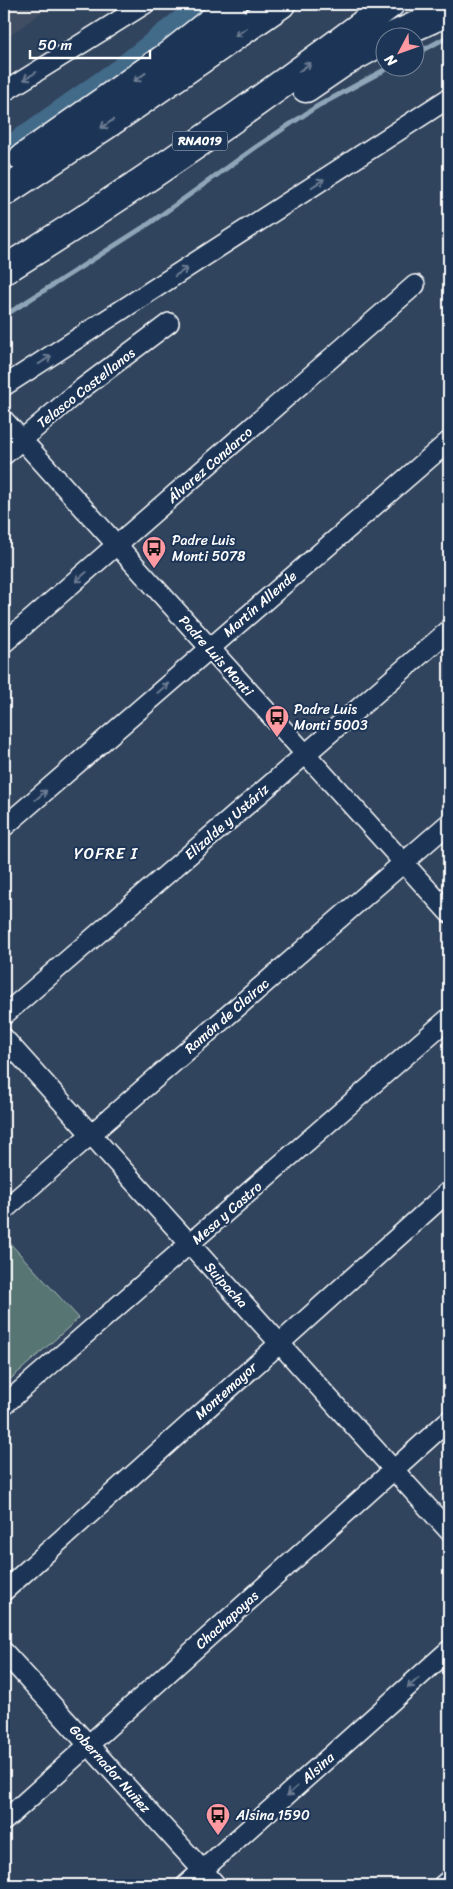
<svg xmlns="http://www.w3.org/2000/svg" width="453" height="1889" font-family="Sriracha,sans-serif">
	<rect width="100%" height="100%" fill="#31445d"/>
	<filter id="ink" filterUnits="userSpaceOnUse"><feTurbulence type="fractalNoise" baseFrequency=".02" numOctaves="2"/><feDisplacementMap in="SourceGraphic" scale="10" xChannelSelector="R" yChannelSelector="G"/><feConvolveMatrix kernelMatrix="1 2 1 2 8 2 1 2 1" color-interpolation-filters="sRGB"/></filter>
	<g filter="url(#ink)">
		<polygon fill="#3f4e62" points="4,4 53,4 4,40"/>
		<polygon fill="#567573" stroke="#aabab9" points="7,1240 79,1318 4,1385 4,1243"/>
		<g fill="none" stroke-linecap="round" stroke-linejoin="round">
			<g stroke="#8ea6b8" stroke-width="5">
				<polyline points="416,54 449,36"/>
				<polyline points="4,316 150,223 256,147 316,107 388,68"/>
			</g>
			<polyline stroke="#426a89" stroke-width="16" points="4,147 119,66 197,4"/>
			<defs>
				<g id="minor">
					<polyline points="4,92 145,4"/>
					<polyline points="4,386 449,98"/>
					<polyline points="4,420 449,913"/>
					<polyline points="4,455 80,390 169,323"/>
					<polyline points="4,643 415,285"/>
					<polyline points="4,827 449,441"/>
					<polyline points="4,1015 449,630"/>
					<polyline points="4,1038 449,1531"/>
					<polyline points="4,1210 449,823"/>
					<polyline points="4,1405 449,1018"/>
					<polyline points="4,1591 449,1191"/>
					<polyline points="4,1652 216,1885"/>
					<polyline points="4,1821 449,1420"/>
					<polyline points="186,1885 449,1650"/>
					<polyline points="443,1885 449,1880"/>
				</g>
				<g id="motorway">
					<polyline points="389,38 449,11"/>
					<polyline points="306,88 344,62 386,39"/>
					<polyline points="23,158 168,56 233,4"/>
					<polyline points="4,192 106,125 281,4"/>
					<path d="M4,270C137,188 266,98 390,4"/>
				</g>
			</defs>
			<use href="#minor" stroke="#fff" stroke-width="22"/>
			<use href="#motorway" stroke="#fff" stroke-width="31"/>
			<use href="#minor" stroke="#1d3557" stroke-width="19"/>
			<use href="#motorway" stroke="#1d3557" stroke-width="28"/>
		</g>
		<defs><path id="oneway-shaft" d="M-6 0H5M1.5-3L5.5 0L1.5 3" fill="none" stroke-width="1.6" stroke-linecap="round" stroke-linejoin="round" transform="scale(1.25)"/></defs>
		<g stroke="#6c7c92">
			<use href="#oneway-shaft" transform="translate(241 32) rotate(145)"/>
			<use href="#oneway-shaft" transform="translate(305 67) rotate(-36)"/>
			<use href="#oneway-shaft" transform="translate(30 76) rotate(148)"/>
			<use href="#oneway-shaft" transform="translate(140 77) rotate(144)"/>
			<use href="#oneway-shaft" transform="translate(107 124) rotate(146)"/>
			<use href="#oneway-shaft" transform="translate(318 183) rotate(-33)"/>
			<use href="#oneway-shaft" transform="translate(181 272) rotate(-33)"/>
			<use href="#oneway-shaft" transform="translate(45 360) rotate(-33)"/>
			<use href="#oneway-shaft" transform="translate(81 577) rotate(139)"/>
			<use href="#oneway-shaft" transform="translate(163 688) rotate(-41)"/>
			<use href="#oneway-shaft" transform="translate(41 795) rotate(-41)"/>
			<use href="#oneway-shaft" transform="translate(413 1683) rotate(138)"/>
			<use href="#oneway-shaft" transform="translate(292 1791) rotate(138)"/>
		</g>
	</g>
	<defs>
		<symbol id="bus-pin" viewBox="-11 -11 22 30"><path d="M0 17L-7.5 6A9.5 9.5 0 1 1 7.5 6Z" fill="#ff9aa2" stroke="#1d3557"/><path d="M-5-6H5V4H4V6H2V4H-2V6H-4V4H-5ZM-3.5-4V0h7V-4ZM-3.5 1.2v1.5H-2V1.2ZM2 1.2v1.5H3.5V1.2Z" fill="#111"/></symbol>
	</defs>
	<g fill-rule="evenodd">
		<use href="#bus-pin" x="140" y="534" width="28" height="38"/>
		<use href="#bus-pin" x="263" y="703" width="28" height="38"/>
		<use href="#bus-pin" x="204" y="1801" width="28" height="38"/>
	</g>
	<g text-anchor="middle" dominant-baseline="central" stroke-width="4" stroke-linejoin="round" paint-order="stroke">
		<rect fill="#1d3557" stroke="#bbc2cd" stroke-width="1" x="172.5" y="131.5" width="55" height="19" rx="4"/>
		<g font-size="12" font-weight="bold" fill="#fff">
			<text x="200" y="141">RNA019</text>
		</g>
		<g font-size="14" fill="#fff" stroke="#1d3557">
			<text transform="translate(86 388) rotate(-38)">Telasco Castellanos</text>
			<text transform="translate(210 465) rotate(-41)">Álvarez Condarco</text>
			<text transform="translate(260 604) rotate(-41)">Martín Allende</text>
			<text transform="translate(216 656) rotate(48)">Padre Luis Monti</text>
			<text transform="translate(227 822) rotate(-41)">Elizalde y Ustáriz</text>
			<text transform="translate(227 1016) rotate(-41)">Ramón de Clairac</text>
			<text transform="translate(227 1213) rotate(-41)">Mesa y Castro</text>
			<text transform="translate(226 1285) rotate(48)">Suipacha</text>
			<text transform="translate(226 1391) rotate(-42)">Montemayor</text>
			<text transform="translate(227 1620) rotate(-42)">Chachapoyas</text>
			<text transform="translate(318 1768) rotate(-42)">Alsina</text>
			<text transform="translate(110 1769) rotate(48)">Gobernador Nuñez</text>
		</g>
		<g font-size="14" fill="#fff" stroke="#1d3557" text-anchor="start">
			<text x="172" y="540">Padre Luis<tspan x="172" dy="16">Monti 5078</tspan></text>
			<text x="294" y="709">Padre Luis<tspan x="294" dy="16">Monti 5003</tspan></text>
			<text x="236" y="1815">Alsina 1590</text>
		</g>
		<g font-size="16" letter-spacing="1" fill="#fff" stroke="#1d3557">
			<text x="106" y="853">YOFRE I</text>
		</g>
	</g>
	<rect width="453" height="1889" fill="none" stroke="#1d3557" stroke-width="20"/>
	<rect x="10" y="10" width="433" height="1869" fill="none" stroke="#fff" stroke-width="2" filter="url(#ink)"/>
	<g transform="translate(400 52) rotate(229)"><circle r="24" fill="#1d3557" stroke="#77869a"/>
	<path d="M0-4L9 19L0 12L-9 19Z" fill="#ff9aa2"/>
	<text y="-8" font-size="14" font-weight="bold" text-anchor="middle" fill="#ffffff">N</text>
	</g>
	<path d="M30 50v8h120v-8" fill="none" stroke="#ffffff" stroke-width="2.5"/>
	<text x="38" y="50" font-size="15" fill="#ffffff" stroke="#1d3557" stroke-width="4" paint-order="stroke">50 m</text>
</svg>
